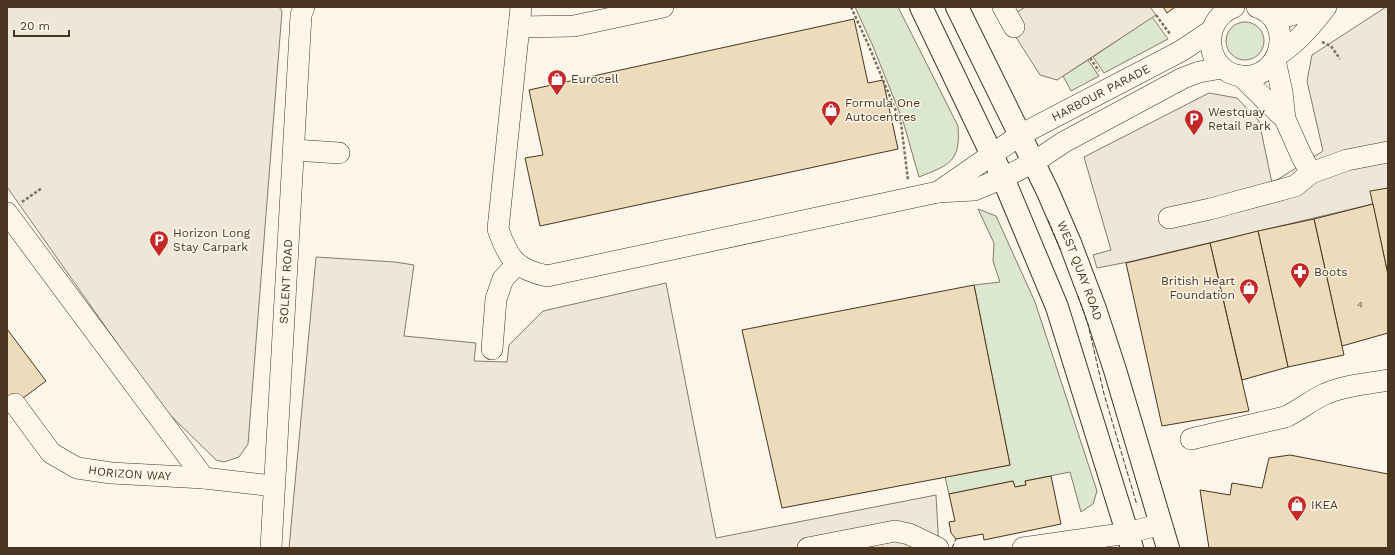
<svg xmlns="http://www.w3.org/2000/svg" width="1395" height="555" font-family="'Work Sans',sans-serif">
	<rect width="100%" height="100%" fill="#fbf6e9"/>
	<g fill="#dce7d0" stroke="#887966">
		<path d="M855,7H898L958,126C961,162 949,165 919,177L903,121L872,44Z"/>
		<polygon points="1152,17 1168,39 1104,73 1093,57"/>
		<circle cx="1245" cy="41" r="19"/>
		<polygon points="1088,60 1099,76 1071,91 1063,76"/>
		<polygon points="978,209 996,216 1035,302 1097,491 1093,504 1081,512 1070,472 1025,481 1026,485 1015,487 1013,481 949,494 945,477 1010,465 974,285 1000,282 993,261 994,243"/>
	</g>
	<g fill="#ede7d9" stroke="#887966">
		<polygon points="7,7 279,7 282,11 248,444 239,457 224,462 216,460 162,407 7,187"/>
		<polygon points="1025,7 1150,7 1156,15 1057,80 1040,75 1005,20"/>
		<polygon points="1386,7 1388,7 1388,188 1373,204 1133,261 1097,268 1093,255 1111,250 1084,157 1209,93 1237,98 1259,121 1272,183 1323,151 1307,81 1312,55"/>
		<polygon points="316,257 395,262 414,265 404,336 476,343 474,361 507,362 509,345 543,311 666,283 716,538 936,495 939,548 289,548"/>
	</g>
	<g fill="#ecdcbc" stroke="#4a3520">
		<polygon points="1163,7 1175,7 1167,13"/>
		<polygon points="854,19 868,83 883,80 898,149 540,226 525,158 543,155 529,90"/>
		<polygon points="1388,188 1388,275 1370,191"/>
		<polygon points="1373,204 1388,275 1388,333 1342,346 1314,219"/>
		<polygon points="1314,219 1344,355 1288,367 1258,231"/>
		<polygon points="1258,231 1288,367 1242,380 1210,243"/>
		<polygon points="1210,243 1249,411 1162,426 1126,263"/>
		<polygon points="974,285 1010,465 782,508 742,330"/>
		<polygon points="7,329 46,381 7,410"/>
		<polygon points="1290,455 1388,474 1388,548 1209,548 1200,490 1230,495 1232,483 1262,488 1269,458"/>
		<polygon points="1051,476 1061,524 984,540 983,534 956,539 951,533 949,522 955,521 949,494 1013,481 1015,487 1026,485 1025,481"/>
	</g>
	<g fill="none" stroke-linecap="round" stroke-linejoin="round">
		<defs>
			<g id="minor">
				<path d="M521,7L498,229C508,258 515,269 547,276L938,192L974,190L1003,178L1034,162L1064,142L1183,78L1199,72L1222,68"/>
				<polyline points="1003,7 1014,27"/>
				<path d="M1234,7C1200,20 1204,71 1241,76C1282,81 1296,20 1257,7"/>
				<polyline points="1271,15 1287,16 1323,7"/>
				<polyline points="519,27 574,26 663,7"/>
				<path d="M1278,55C1298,42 1311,26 1326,7"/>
				<polyline points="1275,60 1282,92 1285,119 1302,157 1311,173"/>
				<polyline points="1241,76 1285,119"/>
				<polyline points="294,150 339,153"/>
				<path id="s1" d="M938,192L1020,135L1181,51L1211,31"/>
				<polyline points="7,213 204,478"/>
				<polyline points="1169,218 1210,209 1295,186 1311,173 1347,160 1388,152"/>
				<polyline points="492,349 496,299 503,279 516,265"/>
				<path id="s2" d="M15,404L51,453L77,468L111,473L204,478L273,486"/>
				<path d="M1191,439L1285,417C1299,411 1311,400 1325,394C1344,385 1368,384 1388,380"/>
				<path id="s3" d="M271,548L301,15L304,7"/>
				<polyline points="808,548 895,531 909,534 938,548"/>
				<polyline points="1023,548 1128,533 1161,524"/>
			</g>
			<g id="highway">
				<polyline points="921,7 1003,178 1057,307 1132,548"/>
				<path id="s4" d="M957,7L1048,192L1070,243L1095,309L1115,370L1168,548"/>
			</g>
		</defs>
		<use href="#minor" stroke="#4a3520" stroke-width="22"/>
		<use href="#highway" stroke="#4a3520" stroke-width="24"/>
		<g stroke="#7f6f5c" stroke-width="2.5" stroke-dasharray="3 2" stroke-linecap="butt">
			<polyline points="851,7 868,44 901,123 908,180"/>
			<polyline points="1156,15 1170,34"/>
			<polyline points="1322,42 1331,46 1340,59"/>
			<polyline points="1090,58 1099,71"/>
			<polyline points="22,202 42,188"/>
		</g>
		<use href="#minor" stroke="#fbf6e9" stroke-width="21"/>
		<use href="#highway" stroke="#fbf6e9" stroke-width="22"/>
		<g stroke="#4a3520" stroke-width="1" stroke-dasharray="5 2" stroke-linecap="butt">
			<polyline points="1048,220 1062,253"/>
			<polyline points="1078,296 1088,324 1104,394 1137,505"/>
			<polyline points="952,548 956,539"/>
		</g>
	</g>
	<defs>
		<symbol id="shop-pin" viewBox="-11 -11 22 30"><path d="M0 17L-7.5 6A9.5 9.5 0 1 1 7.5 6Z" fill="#c62828" stroke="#fbf6e9"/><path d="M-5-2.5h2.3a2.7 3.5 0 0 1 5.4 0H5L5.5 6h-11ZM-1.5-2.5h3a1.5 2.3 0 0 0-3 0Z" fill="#fff"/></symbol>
		<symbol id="parking-pin" viewBox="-11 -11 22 30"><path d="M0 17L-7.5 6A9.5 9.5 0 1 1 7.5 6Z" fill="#c62828" stroke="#fbf6e9"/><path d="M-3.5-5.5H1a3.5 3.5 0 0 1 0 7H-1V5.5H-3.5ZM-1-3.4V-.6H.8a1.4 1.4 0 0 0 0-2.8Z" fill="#fff"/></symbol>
		<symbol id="pharmacy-pin" viewBox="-11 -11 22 30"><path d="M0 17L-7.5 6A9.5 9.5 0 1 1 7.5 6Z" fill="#c62828" stroke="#fbf6e9"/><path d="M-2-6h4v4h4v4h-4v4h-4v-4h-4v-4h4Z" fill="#fff"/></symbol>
	</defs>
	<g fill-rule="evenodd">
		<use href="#shop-pin" x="546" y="68" width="22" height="30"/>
		<use href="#shop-pin" x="820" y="99" width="22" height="30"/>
		<use href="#parking-pin" x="1183" y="108" width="22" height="30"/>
		<use href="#parking-pin" x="148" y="229" width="22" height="30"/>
		<use href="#pharmacy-pin" x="1289" y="261" width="22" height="30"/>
		<use href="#shop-pin" x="1238" y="277" width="22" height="30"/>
		<use href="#shop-pin" x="1286" y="494" width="22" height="30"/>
	</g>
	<g text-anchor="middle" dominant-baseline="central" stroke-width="3" stroke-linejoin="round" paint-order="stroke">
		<g font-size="10" fill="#725f47">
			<text x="1360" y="304">4</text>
		</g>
		<g font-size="12" fill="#4a3520" stroke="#fbf6e9" text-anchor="start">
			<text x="571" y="79">Eurocell</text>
			<text x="845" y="103">Formula One<tspan x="845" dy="14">Autocentres</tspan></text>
			<text x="1208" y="112">Westquay<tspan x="1208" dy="14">Retail Park</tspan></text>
			<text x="173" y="233">Horizon Long<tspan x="173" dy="14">Stay Carpark</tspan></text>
			<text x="1314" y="272">Boots</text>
			<text x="1235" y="281" text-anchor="end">British Heart<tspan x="1235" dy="14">Foundation</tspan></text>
			<text x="1311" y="505">IKEA</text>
		</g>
		<g font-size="12" fill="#4a3520" stroke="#fbf6e9">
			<text stroke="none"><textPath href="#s1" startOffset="191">HARBOUR PARADE</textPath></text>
			<text stroke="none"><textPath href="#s4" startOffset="291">WEST QUAY ROAD</textPath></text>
			<text stroke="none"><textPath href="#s3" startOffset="267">SOLENT ROAD</textPath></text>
			<text stroke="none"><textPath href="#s2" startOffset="144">HORIZON WAY</textPath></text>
		</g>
	</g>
	<rect width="1395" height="555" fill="none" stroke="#4a3520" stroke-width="16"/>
	<path d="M14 30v6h55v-6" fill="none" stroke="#4a3520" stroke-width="2"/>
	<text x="20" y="30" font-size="12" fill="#4a3520" stroke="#fbf6e9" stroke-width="3" paint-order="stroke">20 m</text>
</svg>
